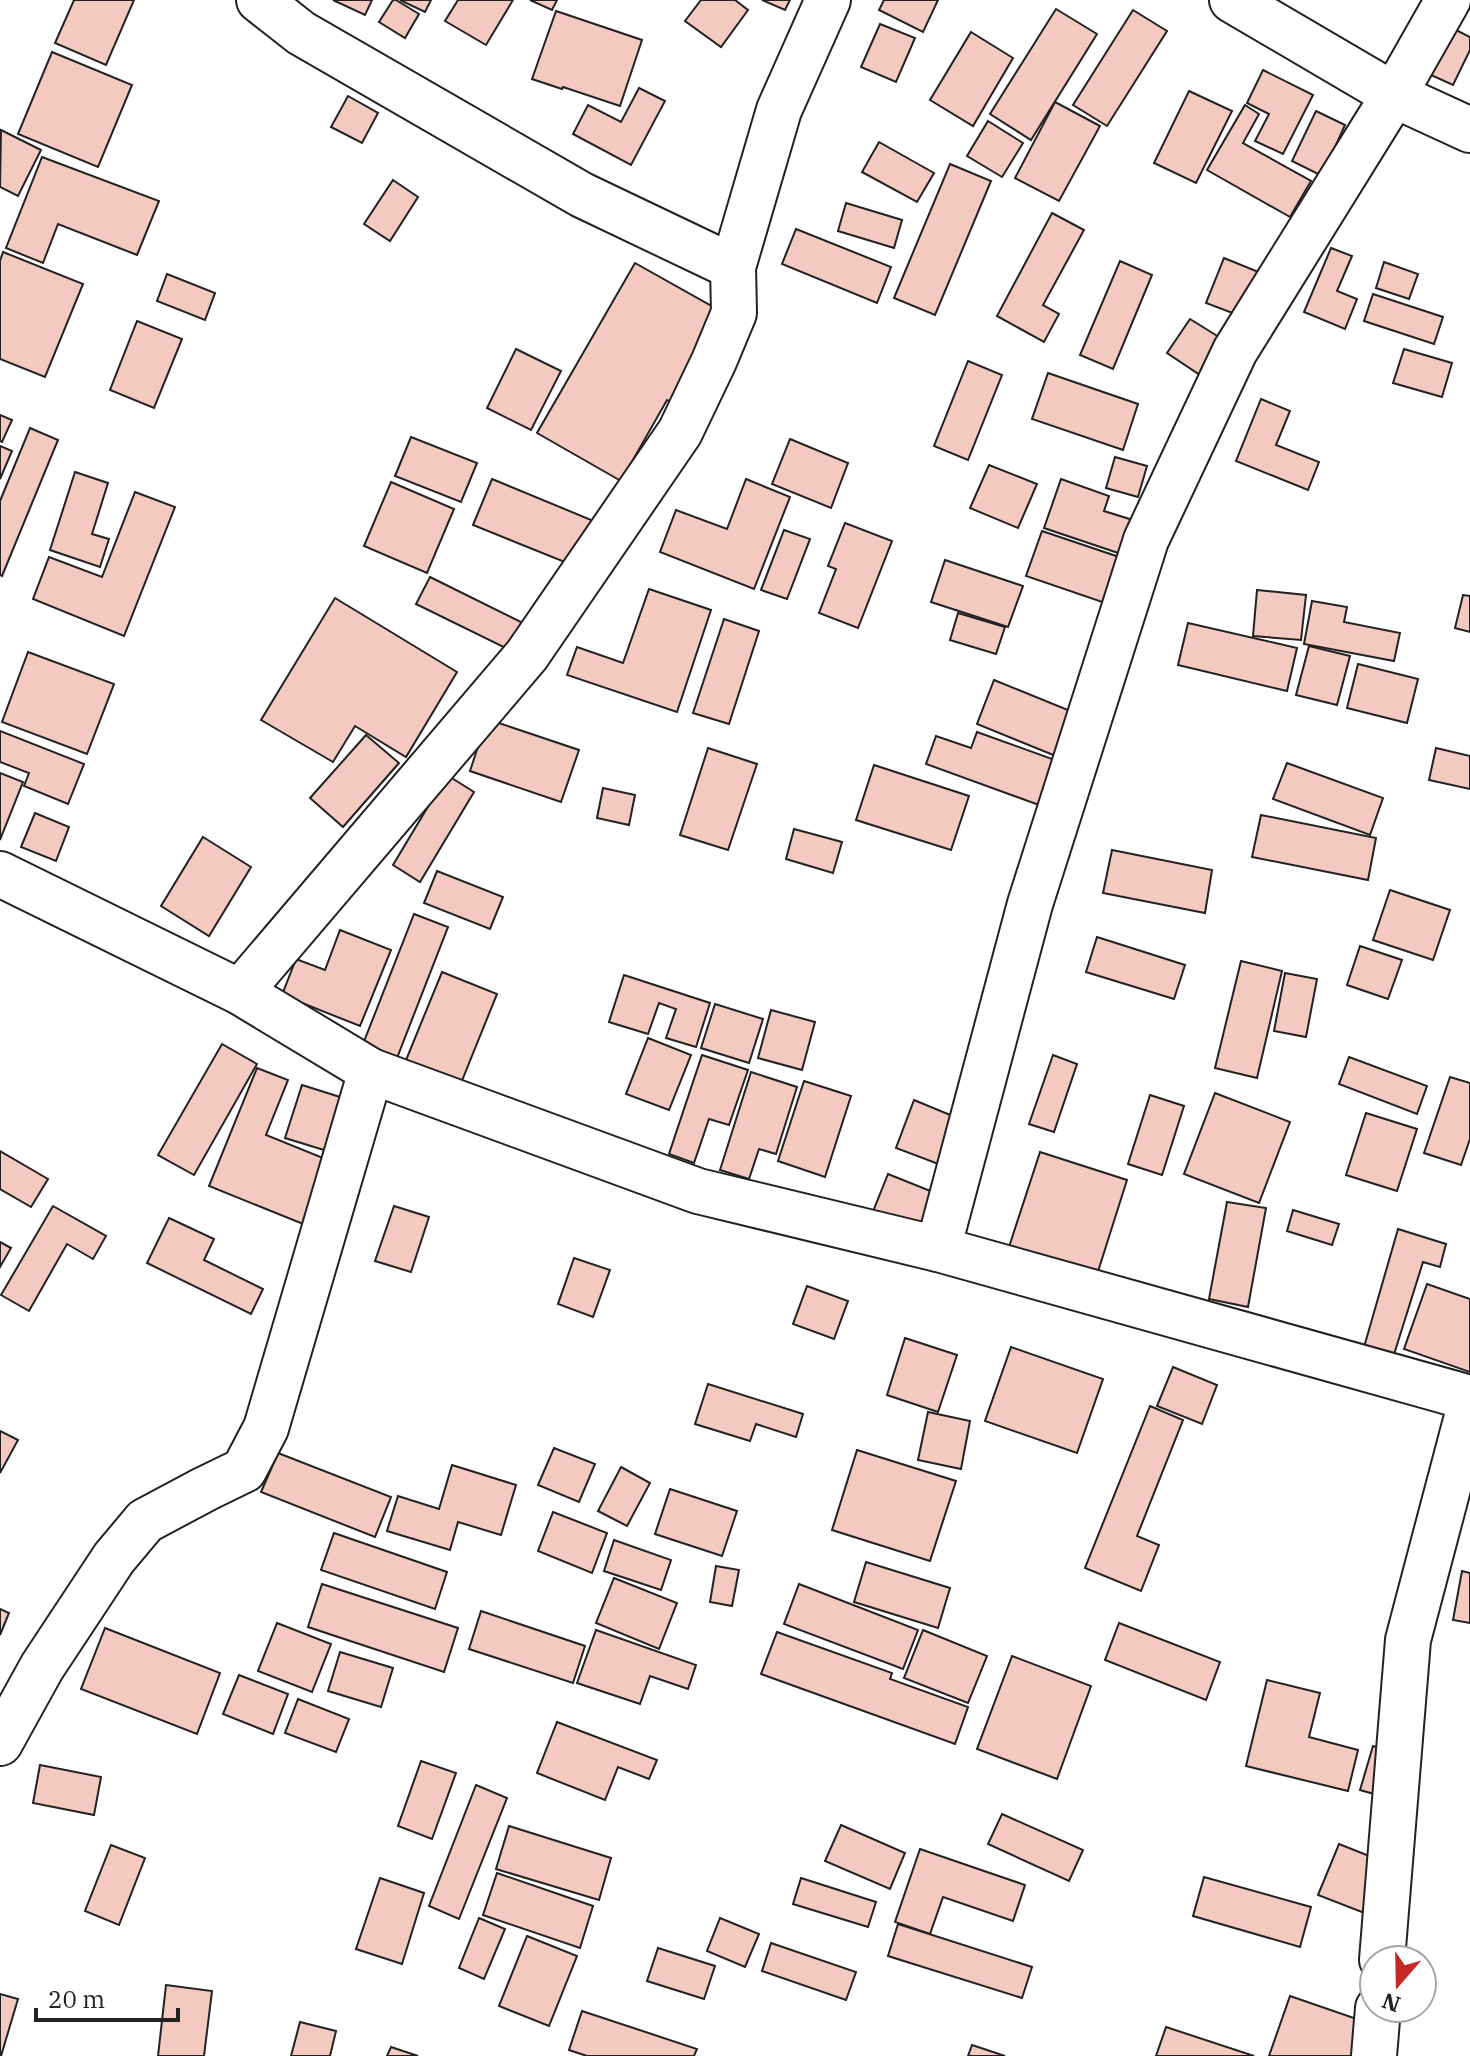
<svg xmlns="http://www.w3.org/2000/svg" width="1470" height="2056" font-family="'IBM Plex Serif',serif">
	<rect width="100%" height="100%" fill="#fff"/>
	<g fill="#f3c9c0" stroke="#222" stroke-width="2">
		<polygon points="74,0 134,0 106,65 55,43"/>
		<polygon points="333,0 372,0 365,15"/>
		<polygon points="393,0 396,0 419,14 405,38 379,22"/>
		<polygon points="400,0 431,0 425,12"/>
		<polygon points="458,0 513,0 486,45 445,21"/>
		<polygon points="530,0 557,0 552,10"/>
		<polygon points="701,0 735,0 748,10 721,47 685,21"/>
		<polygon points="762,0 790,0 785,10"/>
		<polygon points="884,0 938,0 923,32 879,10"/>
		<polygon points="1056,9 1097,34 1031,140 990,114"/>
		<polygon points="1133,10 1167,31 1107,126 1073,105"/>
		<polygon points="556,11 642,40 620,106 563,87 562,89 532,79"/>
		<polygon points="880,24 915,38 896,82 861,67"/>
		<polygon points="1454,29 1470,37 1470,50 1453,85 1431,75"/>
		<polygon points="971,32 1013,58 973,126 930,100"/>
		<polygon points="52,52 132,85 98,167 18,134"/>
		<polygon points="1263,70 1313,95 1283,154 1255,141 1269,114 1247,103"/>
		<polygon points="639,88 665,101 631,165 573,134 588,105 621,122"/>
		<polygon points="1189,91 1232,111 1196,183 1154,163"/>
		<polygon points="348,96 378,113 362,143 331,127"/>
		<polygon points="1055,102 1100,126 1059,201 1015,178"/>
		<polygon points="1245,105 1259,114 1243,143 1311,181 1290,217 1207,170"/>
		<polygon points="1316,111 1345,125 1322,176 1292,161"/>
		<polygon points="988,121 1023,143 1002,177 967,156"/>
		<polygon points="1,130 41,150 18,196 0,187"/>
		<polygon points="879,142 934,173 917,202 862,172"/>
		<polygon points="42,157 159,201 137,255 58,224 43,263 6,248"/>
		<polygon points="950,164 991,181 935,315 894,298"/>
		<polygon points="393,180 418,197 390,241 364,224"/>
		<polygon points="846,203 902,220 894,248 838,231"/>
		<polygon points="1052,213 1084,230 1043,305 1059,314 1044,342 997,316"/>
		<polygon points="796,229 891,267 877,303 782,264"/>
		<polygon points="1331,248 1352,256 1337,291 1357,299 1345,329 1304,312"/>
		<polygon points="3,252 83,284 45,377 0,359 0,261"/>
		<polygon points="1224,258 1261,273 1243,317 1206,303"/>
		<polygon points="1120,261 1152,275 1113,369 1080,355"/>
		<polygon points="1384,262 1418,274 1409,299 1376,288"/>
		<polygon points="635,263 731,317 680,407 667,400 621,481 537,433"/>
		<polygon points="167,274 215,293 205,320 157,301"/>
		<polygon points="1373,294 1443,317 1434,344 1364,321"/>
		<polygon points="1190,319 1227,342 1203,377 1167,353"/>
		<polygon points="137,321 182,339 154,408 110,390"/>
		<polygon points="516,349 561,371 531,430 487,408"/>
		<polygon points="1404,349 1452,363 1442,397 1393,383"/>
		<polygon points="968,361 1002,375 968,460 934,446"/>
		<polygon points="1048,373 1138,404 1123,450 1032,419"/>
		<polygon points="1261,399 1290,411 1276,445 1319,462 1308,490 1236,461"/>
		<polygon points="0,415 12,420 2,442 0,441"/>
		<polygon points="30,428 58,440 2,576 0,575 0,501"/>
		<polygon points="411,437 477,463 461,502 395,476"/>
		<polygon points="790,439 848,463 831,508 772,484"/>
		<polygon points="0,446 12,451 0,479"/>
		<polygon points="1115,457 1147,466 1138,497 1106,488"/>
		<polygon points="989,465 1037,484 1018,528 970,508"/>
		<polygon points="75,472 108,483 92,534 109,539 100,567 50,550"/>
		<polygon points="492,479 596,522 577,567 473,525"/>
		<polygon points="746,479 790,497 754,589 660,552 676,510 727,529"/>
		<polygon points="1061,479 1109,496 1104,511 1136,521 1124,555 1044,528"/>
		<polygon points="391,482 454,509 427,573 364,546"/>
		<polygon points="135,492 175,507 124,636 33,599 49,557 102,577"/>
		<polygon points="845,523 892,541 858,628 819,613 836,569 828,566"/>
		<polygon points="784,530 810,539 787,599 761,590"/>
		<polygon points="1042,531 1125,559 1111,605 1026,576"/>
		<polygon points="945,560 1023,586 1008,627 931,602"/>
		<polygon points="430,577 531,627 518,654 416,604"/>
		<polygon points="649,589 711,610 677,712 567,675 577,647 623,663"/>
		<polygon points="1257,590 1306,595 1301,640 1253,636"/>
		<polygon points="1463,595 1470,596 1470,632 1455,628"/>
		<polygon points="335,598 457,672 406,757 355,726 333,762 261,720"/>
		<polygon points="1312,601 1347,607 1344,622 1400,633 1394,661 1304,644"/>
		<polygon points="958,613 1005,627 996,654 950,640"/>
		<polygon points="724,619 759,631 729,724 693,713"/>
		<polygon points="1188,623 1297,648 1287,691 1178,665"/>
		<polygon points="1309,646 1350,656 1337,705 1296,695"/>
		<polygon points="28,652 114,684 87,754 2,722"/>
		<polygon points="1358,664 1418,679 1407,723 1347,708"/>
		<polygon points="994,680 1090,719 1073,763 977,724"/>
		<polygon points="487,719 579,750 561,802 470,771"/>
		<polygon points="0,731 84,764 68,804 24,786 29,773 0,762"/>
		<polygon points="977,732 1055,760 1039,805 926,764 936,736 971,748"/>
		<polygon points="366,735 399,763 343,827 310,798"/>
		<polygon points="708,748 757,764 728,850 680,835"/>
		<polygon points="1436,748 1470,756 1470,789 1429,780"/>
		<polygon points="1287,763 1383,798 1370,835 1273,799"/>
		<polygon points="874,765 969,796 951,850 856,820"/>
		<polygon points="0,773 23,782 0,840"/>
		<polygon points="447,775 474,792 420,882 393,865"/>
		<polygon points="603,788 635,795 629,825 597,818"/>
		<polygon points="35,813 69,827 56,861 21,847"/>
		<polygon points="1261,815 1376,838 1368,880 1252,857"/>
		<polygon points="794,829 842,842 833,873 786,859"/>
		<polygon points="203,837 251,867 209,936 161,906"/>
		<polygon points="1112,850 1212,870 1205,913 1103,893"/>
		<polygon points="437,871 503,897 490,929 424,903"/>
		<polygon points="1390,890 1450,910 1433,960 1373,940"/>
		<polygon points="414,914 448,927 397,1058 363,1044"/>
		<polygon points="340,930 391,950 360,1026 282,995 296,959 325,970"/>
		<polygon points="1097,937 1185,965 1174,999 1086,972"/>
		<polygon points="1360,946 1402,960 1388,999 1347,985"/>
		<polygon points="1241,961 1282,971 1257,1078 1215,1068"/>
		<polygon points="442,972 497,994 459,1088 404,1065"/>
		<polygon points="1285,973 1317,979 1306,1037 1274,1031"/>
		<polygon points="624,975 710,1003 696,1047 666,1038 676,1009 659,1003 648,1034 609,1022"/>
		<polygon points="715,1004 763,1019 749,1063 701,1048"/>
		<polygon points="771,1010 815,1022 802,1070 758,1058"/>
		<polygon points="648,1038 691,1055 669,1110 626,1094"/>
		<polygon points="222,1044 257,1064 194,1175 158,1155"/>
		<polygon points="702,1055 748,1070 729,1125 709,1119 694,1163 669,1154"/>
		<polygon points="1053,1055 1077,1064 1054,1132 1029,1124"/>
		<polygon points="1349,1057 1427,1086 1417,1114 1339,1084"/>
		<polygon points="257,1068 288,1080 266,1135 333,1162 308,1226 209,1186"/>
		<polygon points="751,1072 797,1087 776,1154 759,1149 749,1179 720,1170"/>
		<polygon points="1450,1077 1470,1083 1470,1139 1461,1165 1424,1153"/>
		<polygon points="804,1081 851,1096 825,1177 778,1161"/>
		<polygon points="302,1085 356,1102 340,1155 285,1138"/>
		<polygon points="1215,1093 1290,1122 1259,1203 1184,1174"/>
		<polygon points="1150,1095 1184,1106 1162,1175 1128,1164"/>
		<polygon points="914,1100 960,1119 941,1165 896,1148"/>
		<polygon points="1366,1113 1417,1129 1397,1191 1346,1175"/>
		<polygon points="0,1151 48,1179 31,1207 0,1189"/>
		<polygon points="1040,1152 1127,1180 1095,1281 1007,1253"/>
		<polygon points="888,1174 943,1196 925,1241 870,1219"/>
		<polygon points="1227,1202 1266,1208 1248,1307 1209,1299"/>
		<polygon points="53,1206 106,1236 93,1259 67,1244 29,1311 1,1295"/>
		<polygon points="394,1206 429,1217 411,1272 375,1261"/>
		<polygon points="1293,1210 1339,1224 1332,1245 1287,1231"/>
		<polygon points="169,1218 214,1239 204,1260 263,1289 251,1314 147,1263"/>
		<polygon points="1398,1229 1446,1244 1440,1267 1423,1262 1391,1364 1362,1354"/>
		<polygon points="0,1242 11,1248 0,1267"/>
		<polygon points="574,1258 610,1270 593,1317 558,1304"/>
		<polygon points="1427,1284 1470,1299 1470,1372 1404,1349"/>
		<polygon points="807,1286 848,1301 834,1339 793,1324"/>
		<polygon points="905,1338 957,1355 938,1412 887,1395"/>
		<polygon points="1011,1347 1103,1379 1077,1453 985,1421"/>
		<polygon points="1173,1367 1217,1385 1202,1424 1157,1406"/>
		<polygon points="708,1384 803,1414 796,1437 756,1424 750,1441 695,1424"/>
		<polygon points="1150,1406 1183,1420 1137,1536 1159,1545 1141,1591 1085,1568"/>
		<polygon points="928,1412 970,1421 961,1469 918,1460"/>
		<polygon points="0,1431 18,1440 0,1473"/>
		<polygon points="554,1448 595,1464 579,1502 538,1485"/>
		<polygon points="857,1450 956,1481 930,1561 832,1530"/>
		<polygon points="278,1453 391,1497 375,1537 261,1492"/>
		<polygon points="452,1465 516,1485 501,1535 458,1522 450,1550 387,1531 398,1496 439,1509"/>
		<polygon points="621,1467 650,1483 627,1526 598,1511"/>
		<polygon points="670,1489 737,1511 722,1556 655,1534"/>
		<polygon points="553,1512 607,1533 592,1573 538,1551"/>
		<polygon points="334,1533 447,1572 435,1609 321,1570"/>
		<polygon points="614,1540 671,1560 661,1590 604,1571"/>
		<polygon points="866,1562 950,1588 938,1628 854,1602"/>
		<polygon points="716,1566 739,1570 732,1606 710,1602"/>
		<polygon points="1462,1571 1470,1573 1470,1623 1453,1620"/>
		<polygon points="614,1578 677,1603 659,1649 596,1623"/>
		<polygon points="322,1584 458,1628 444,1672 308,1627"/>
		<polygon points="799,1584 918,1630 903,1669 784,1624"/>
		<polygon points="0,1609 9,1613 0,1635"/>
		<polygon points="481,1611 585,1646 573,1683 469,1649"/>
		<polygon points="277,1623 331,1644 312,1692 258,1671"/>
		<polygon points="1119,1623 1220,1662 1206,1700 1105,1660"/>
		<polygon points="105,1628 220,1673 197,1734 81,1689"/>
		<polygon points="596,1630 696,1665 688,1689 650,1676 640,1704 577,1683"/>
		<polygon points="923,1630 987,1656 968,1703 904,1678"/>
		<polygon points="777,1632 892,1673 890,1679 968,1707 955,1744 761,1674"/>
		<polygon points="340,1652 393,1668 381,1707 328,1691"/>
		<polygon points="1012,1656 1091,1686 1057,1779 977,1749"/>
		<polygon points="239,1675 288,1694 273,1734 223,1714"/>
		<polygon points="1267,1680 1320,1693 1309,1737 1358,1750 1348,1791 1246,1766"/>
		<polygon points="298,1699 349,1719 336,1752 285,1733"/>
		<polygon points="557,1722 657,1760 649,1779 618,1767 605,1800 537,1773"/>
		<polygon points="1373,1746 1409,1756 1395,1800 1360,1790"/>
		<polygon points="421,1761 456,1773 432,1839 398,1826"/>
		<polygon points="40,1765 101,1777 94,1815 33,1803"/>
		<polygon points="476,1785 507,1798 459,1919 429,1906"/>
		<polygon points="1002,1814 1083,1850 1069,1881 988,1844"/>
		<polygon points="841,1825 905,1853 890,1889 825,1861"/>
		<polygon points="509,1826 611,1858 599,1900 496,1869"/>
		<polygon points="1339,1844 1392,1865 1372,1916 1318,1895"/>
		<polygon points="111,1845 145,1858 119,1925 85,1911"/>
		<polygon points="920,1849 1025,1885 1013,1921 943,1897 930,1934 895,1922"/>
		<polygon points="497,1873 593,1906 580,1948 483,1915"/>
		<polygon points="1204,1877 1311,1907 1300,1947 1193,1916"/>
		<polygon points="380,1878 424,1893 402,1964 356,1949"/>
		<polygon points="801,1878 876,1902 868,1927 793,1904"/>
		<polygon points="479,1918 505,1929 484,1979 459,1968"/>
		<polygon points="720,1918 759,1934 745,1967 707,1951"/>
		<polygon points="898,1924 1032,1967 1022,1998 888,1956"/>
		<polygon points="527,1936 577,1956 549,2026 499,2006"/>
		<polygon points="771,1943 856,1972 846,2000 762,1971"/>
		<polygon points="658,1948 715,1966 704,1999 647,1981"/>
		<polygon points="166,1985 212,1991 204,2056 158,2056"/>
		<polygon points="0,1994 18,1999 1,2056 0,2056"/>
		<polygon points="1290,1996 1383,2028 1373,2056 1269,2056"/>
		<polygon points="582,2011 697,2049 694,2056 587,2056 569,2050"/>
		<polygon points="300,2022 336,2031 330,2056 291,2056"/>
		<polygon points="1166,2027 1254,2056 1156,2056"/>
		<polygon points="972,2045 1005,2056 968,2056"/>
		<polygon points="391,2047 418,2056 387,2056"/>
	</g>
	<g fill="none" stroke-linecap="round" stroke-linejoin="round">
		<defs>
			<g id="minor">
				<polyline points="259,0 301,33 582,195 733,267"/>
				<polyline points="1232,0 1394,95 1470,130"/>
				<polyline points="0,874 240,992 371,1071 698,1191 938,1249 1470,1398"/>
				<polyline points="240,992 527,655 680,432 714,361 734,313 733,267 779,110 828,0"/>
				<polyline points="938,1249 1030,904 1146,540 1235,351 1394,95 1448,0"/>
				<polyline points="0,1743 42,1667 114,1558 145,1521 205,1489 244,1470 266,1428 371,1071"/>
				<polyline points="1382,1960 1408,1640 1470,1405"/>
				<polyline points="1374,2056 1378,2008"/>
			</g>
		</defs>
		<use href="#minor" stroke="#222" stroke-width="48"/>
		<use href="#minor" stroke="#fff" stroke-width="44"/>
	</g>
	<g transform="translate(1398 1984) rotate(200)"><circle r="38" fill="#ffffff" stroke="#a7a7a7" stroke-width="2"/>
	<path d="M0-6L14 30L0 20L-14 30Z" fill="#c62828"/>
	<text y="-12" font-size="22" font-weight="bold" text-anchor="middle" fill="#222222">N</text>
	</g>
	<path d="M36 2008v12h142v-12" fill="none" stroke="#222222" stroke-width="4"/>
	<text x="48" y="2008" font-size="24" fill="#222222" stroke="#ffffff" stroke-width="6" paint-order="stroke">20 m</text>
</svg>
